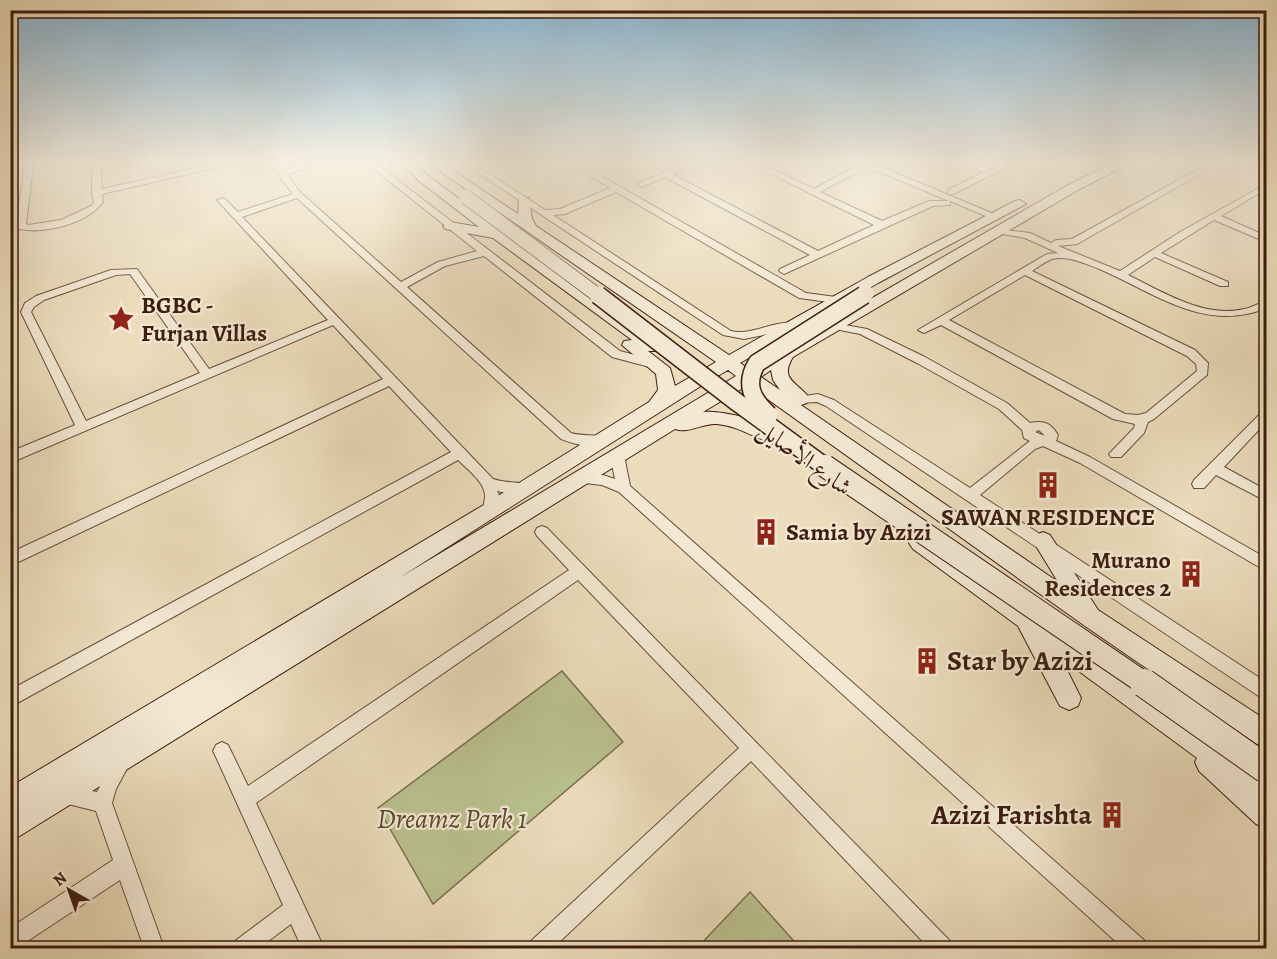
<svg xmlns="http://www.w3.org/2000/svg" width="1277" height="959" font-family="Alegreya,Amiri,serif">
	<rect width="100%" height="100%" fill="#ebdcbb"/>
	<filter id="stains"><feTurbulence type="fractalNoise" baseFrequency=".00333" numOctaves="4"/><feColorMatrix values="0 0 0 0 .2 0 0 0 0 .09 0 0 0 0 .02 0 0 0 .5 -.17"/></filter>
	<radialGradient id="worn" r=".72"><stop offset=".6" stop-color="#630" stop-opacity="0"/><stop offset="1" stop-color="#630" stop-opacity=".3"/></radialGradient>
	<g fill="#b9c08f" stroke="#7c6e50" stroke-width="1.5">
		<polygon points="562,671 623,742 433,904 378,808"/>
		<polygon points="750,892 800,948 697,948"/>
	</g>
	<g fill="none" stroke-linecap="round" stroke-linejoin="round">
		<defs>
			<g id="street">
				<path d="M30,161H39L33,167L26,224L29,225L61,220L91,206L94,202L92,193V161H100L102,189L227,161H243L102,194L103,202C87,224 45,234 19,229L16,224L25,166Z"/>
				<path d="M268,161H276L283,170L314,161H327L287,175L301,193L401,282L438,262L477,251L364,161H373L620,351L661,362L663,365L657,369L612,357L484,256L445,266L407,287L571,433C583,437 603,433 609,440C599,452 574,444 561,439L297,198L242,217L493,479C506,483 519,482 532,485L534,489L532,493C520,496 509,494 497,491L499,495L494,516H484C481,509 485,504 485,496C485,482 467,469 458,460L10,707V690L451,452L389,386L10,566V553L383,379L333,325L10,463V452L75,425L21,312L25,303L36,296L111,270L137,269L209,369L328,320L217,200L224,198L238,212L293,194ZM130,274L200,373L86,421L31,312L34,307L44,300L116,275Z"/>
				<path d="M460,161H470L545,210L560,209L610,188L565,161H575L806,293L836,297L841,300L836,303L799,298L616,192L565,214L553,215L731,331C751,337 785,315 798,326L793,329L744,339L723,335Z"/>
				<path d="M689,161H700L672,174L818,251L874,225L745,161H756L814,189L854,167L853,161H867L1001,217L993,219L950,201V205L933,206L784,274L779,271L780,269L810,255L665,177L641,187L637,184ZM861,164L949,201H929L882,221L820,192L861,170Z"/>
				<polygon points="960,161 972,161 991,169 1007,161 1018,161 954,194 948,194 948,190 984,172"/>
				<path d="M1213,161H1223L1077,244L1058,246L1120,271L1180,232L1266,184V189L1221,216L1266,236V242L1214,220L1161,253L1228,282V286H1220L1155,257L1128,275C1161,291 1205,319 1244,309C1252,308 1258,303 1266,301V308C1204,334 1152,291 1097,268C1083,263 1067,255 1052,259C1046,261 1038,267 1032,271L1195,350L1208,363L1207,375L1154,419L1148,422L1144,433L1121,457H1111L1109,454L1134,428L1135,424L1113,419L941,325L924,333L918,330L1047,254L1058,253L1025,238L996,233V229L1030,233L1051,243L1056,240L1072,239ZM1025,275L1187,356L1196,364L1197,371L1146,413L1138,415L1125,414L949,320Z"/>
				<path d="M834,323L867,329L925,357L1007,403L1030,423C1044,420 1051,423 1058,435L1056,441L1090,457L1266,558V571L1080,463L1043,446L1035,449L980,495L1266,682V699L1260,697L826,406L817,402L798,403L796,400L798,397L818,394L834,400L970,488L1030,441L1024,438L1022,430L999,409L917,363L860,334L830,328V324ZM1039,430L1045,436L1035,432Z"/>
				<polygon points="1266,411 1266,422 1224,467 1266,490 1266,501 1216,475 1204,488 1194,488 1192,484 1194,480 1262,412"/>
				<polygon points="617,450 624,455 630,486 1145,941 1148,948 1123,948 619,492 602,485 575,482 573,478 580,473 603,475 615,479 610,455"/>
				<polygon points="542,526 547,528 950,941 953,948 929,948 751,761 553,948 528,948 531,941 739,748 578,580 256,803 324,948 302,948 291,924 259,948 232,948 235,941 283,905 216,757 213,751 216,745 222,742 228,745 248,786 569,570 537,536 535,532 537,528"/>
				<polygon points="121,754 127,757 130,763 116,789 112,803 164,948 144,948 120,880 17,948 10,948 10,928 113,860 96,811 60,802 58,795 60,788 67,786 97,792 115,757"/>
			</g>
			<g id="secondary">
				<path d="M400,161H413L426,174L503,232L658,343L660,347L658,351H648L670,368L675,386L716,362L425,161H439L518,214L519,198H529L532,219L536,226L729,355L868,277L1015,201L1020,200L1026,204L878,283L740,363L749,369L1070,184L1118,161H1134L1078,190L793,357C778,381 800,383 810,399L807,403L801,405L1058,582L1033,541L1036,535L1043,532L1050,535L1098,610L1266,720V747L1257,744L1085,626L748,385L703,412C721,410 776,422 785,438L783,443L776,445C756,439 739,426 717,424C703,423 688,434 675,429L10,842V787L482,506L649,402L658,390L656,374L622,345L624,341L632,340L493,238L445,229L443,226L450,222L479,227L418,180ZM728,370L736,376L399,578L704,384ZM771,370L773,380L780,390L761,377Z"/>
				<polygon points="920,534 927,537 1266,776 1266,828 1256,824 1199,771 1195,762 1197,758 1061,658 1081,698 1078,706 1069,710 1060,706 1018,626 913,549 909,543 913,537"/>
			</g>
		</defs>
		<use href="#street" stroke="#694d3b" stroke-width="2"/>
		<use href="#secondary" stroke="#3e1d10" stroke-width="2"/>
		<use href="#street" fill="#f2e8d3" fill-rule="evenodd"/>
		<use href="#secondary" fill="#f2e8d3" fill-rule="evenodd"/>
		<defs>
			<g id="secondary-bridge-far3">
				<polyline points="466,197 600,297"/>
				<polyline points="861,297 867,293"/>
			</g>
			<g id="secondary-bridge-far2">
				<polyline points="598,295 738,403 827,468"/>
				<path d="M769,415C752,400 744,384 757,363L864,295"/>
			</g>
			<polyline id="secondary-bridge-far1" points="825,466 1147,685"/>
			<polyline id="secondary-bridge" points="1144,683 1266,769"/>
		</defs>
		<use href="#secondary-bridge-far3" stroke="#3e1d10" stroke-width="15" stroke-linecap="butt"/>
		<use href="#secondary-bridge-far2" stroke="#3e1d10" stroke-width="20" stroke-linecap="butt"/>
		<use href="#secondary-bridge-far1" stroke="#3e1d10" stroke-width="24" stroke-linecap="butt"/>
		<use href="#secondary-bridge" stroke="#3e1d10" stroke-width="30" stroke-linecap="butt"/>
		<use href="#secondary-bridge-far3" stroke="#f2e8d3" stroke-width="14"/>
		<use href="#secondary-bridge-far2" stroke="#f2e8d3" stroke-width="17"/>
		<use href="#secondary-bridge-far1" stroke="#f2e8d3" stroke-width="22"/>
		<use href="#secondary-bridge" stroke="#f2e8d3" stroke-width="28"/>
	</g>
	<linearGradient id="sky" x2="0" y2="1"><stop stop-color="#88b6d4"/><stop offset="0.55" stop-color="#f6efe0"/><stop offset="1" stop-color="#f6efe0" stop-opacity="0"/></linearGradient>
	<rect width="1277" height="295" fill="url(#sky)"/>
	<defs>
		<symbol id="sight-bare" viewBox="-9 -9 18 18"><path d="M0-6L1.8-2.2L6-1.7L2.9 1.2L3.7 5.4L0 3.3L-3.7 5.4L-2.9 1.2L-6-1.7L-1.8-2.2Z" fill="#8f2418" stroke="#f2e8d3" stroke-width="2.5" paint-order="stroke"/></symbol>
		<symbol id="building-bare" viewBox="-9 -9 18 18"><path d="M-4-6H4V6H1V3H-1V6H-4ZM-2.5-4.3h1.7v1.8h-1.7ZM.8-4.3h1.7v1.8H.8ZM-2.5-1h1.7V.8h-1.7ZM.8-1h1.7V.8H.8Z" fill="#8f2418" stroke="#f2e8d3" stroke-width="2.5" paint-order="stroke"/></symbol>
	</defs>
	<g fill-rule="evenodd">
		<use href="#sight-bare" x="102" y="300" width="38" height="38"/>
		<use href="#building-bare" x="1029" y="466" width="38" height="38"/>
		<use href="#building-bare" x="747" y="513" width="38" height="38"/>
		<use href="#building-bare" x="1172" y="555" width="38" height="38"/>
		<use href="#building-bare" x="908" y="642" width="38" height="38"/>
		<use href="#building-bare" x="1093" y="796" width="38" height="38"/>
	</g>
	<g text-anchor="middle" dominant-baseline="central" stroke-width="4.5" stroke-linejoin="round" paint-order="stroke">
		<g font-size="24" font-weight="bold" fill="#3e1d10" stroke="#f2e8d3" text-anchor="start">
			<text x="141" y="305">BGBC -<tspan x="141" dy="28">Furjan Villas</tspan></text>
			<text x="1048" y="517" text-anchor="middle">SAWAN RESIDENCE</text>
			<text x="786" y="532">Samia by Azizi</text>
			<text x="1171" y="560" text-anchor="end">Murano<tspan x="1171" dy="28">Residences 2</tspan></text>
		</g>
		<g font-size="24" fill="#3e1d10" stroke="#f2e8d3">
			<text transform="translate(805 458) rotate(36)">شارع الأصايل</text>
		</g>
		<g font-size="28" font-weight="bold" fill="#3e1d10" stroke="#f2e8d3" text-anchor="start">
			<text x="947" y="661">Star by Azizi</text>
			<text x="1092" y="815" text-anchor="end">Azizi Farishta</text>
		</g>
		<g font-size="28" font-style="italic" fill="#5d4630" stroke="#f2e8d3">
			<text x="452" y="819">Dreamz Park 1</text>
		</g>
	</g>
	<rect width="1277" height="959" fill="none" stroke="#ebdcbb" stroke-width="36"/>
	<rect x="12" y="12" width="1253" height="935" fill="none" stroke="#3e1d10" stroke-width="3"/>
	<rect x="18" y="18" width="1241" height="923" fill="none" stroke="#3e1d10" stroke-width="1.5"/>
	<g transform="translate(69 890) rotate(320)" stroke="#f2e8d3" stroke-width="4.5" paint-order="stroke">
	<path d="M0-4.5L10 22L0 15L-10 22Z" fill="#3e1d10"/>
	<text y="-9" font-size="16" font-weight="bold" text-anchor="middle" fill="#3e1d10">N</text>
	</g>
	<rect width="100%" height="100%" filter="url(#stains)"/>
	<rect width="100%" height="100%" fill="url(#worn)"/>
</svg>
